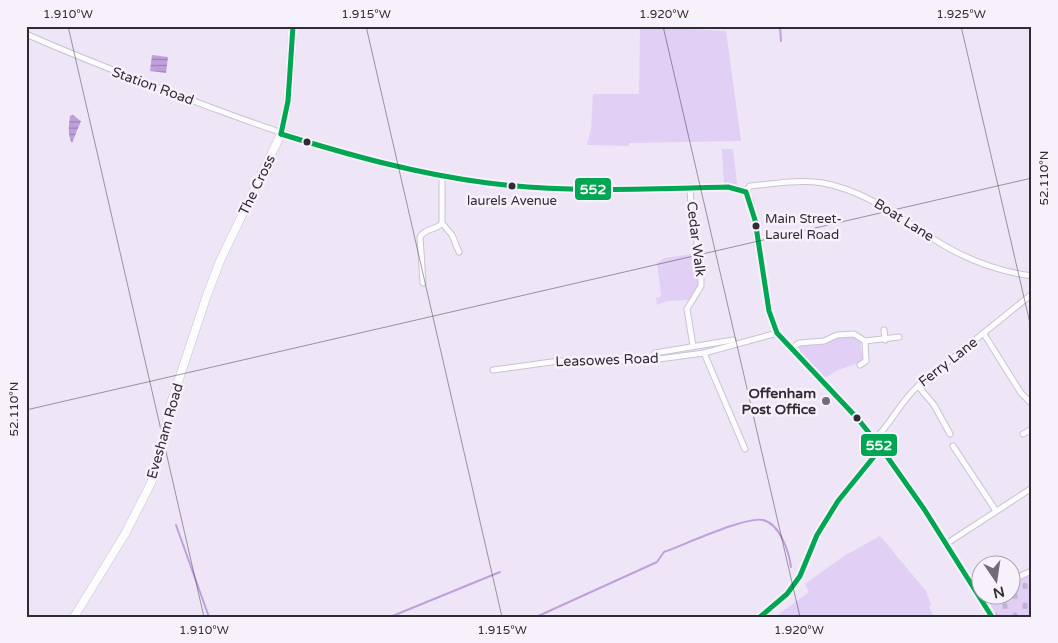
<svg xmlns="http://www.w3.org/2000/svg" width="1058" height="643" font-family="'Varela Round',sans-serif">
	<defs>
		<pattern id="cemetery-stones" width="16" height="16" patternUnits="userSpaceOnUse" patternTransform="scale(1.25)"><rect width="16" height="16" fill="#e2cff5"/><path d="M2 7V4a2 2 0 0 1 4 0v3zM10 15v-3a2 2 0 0 1 4 0v3z" fill="#c2b2d3"/></pattern>
		<pattern id="water-rules" width="6" height="5" patternUnits="userSpaceOnUse" patternTransform="scale(1.25)"><rect width="6" height="5" fill="#c09fdd"/><path d="M0 2.5h6" fill="none" stroke="#9c82b4"/></pattern>
	</defs>
	<rect width="100%" height="100%" fill="#eee6f6"/>
	<g fill="#e2cff5">
		<polygon points="640,26 726,31 741,141 629,143 629,146 587,145 591,129 593,94 639,94"/>
		<polygon points="722,149 733,149 737,184 724,184"/>
		<path d="M691,254C698,258 702,278 699,286C697,291 692,296 689,300L667,301L657,305L656,298L660,297L661,295L657,263L664,258Z"/>
		<polygon points="840,336 853,336 860,340 863,361 836,371 825,378 800,352 799,346 823,344"/>
		<polygon points="880,536 926,591 931,605 929,607 934,617 775,617 809,592 805,584 844,556"/>
	</g>
	<polygon fill="url(#cemetery-stones)" points="1032,573 1032,617 997,617 986,596 1010,596 1011,583"/>
	<g fill="url(#water-rules)">
		<polygon points="152,55 168,57 166,73 150,71"/>
		<path d="M73,115L81,121L72,143C67,135 69,125 70,116Z"/>
	</g>
	<g fill="none" stroke-linecap="round" stroke-linejoin="round">
		<g stroke="#c09fdd" stroke-width="2">
			<polyline points="780,26 781,41"/>
			<polyline points="176,525 209,617"/>
			<polyline points="390,617 500,572"/>
			<path d="M536,617L657,562L664,552C684,545 746,516 763,520C780,524 789,552 791,567"/>
		</g>
		<defs>
			<g id="minor">
				<path d="M26,34C89,62 151,85 215,109C304,142 393,171 487,183C568,193 648,187 728,187C740,188 747,191 751,202L769,311L777,333L858,419L881,448L924,509L992,617"/>
				<polyline points="690,187 691,208 696,224 698,265 701,279 701,286 687,309 693,346"/>
				<path d="M746,192L750,186C773,184 800,179 823,183C871,192 905,223 945,246C971,261 1002,272 1032,276"/>
				<polyline points="442,223 452,235 459,252"/>
				<path d="M423,283L420,237C426,227 436,231 442,223V176"/>
				<polyline points="884,330 885,340"/>
				<polyline points="984,334 1021,393 1032,404"/>
				<polyline points="865,341 899,337"/>
				<polyline points="791,349 799,343 824,341 837,335 854,334 865,341"/>
				<polyline points="655,353 733,340"/>
				<polyline points="704,353 745,449"/>
				<polyline points="860,365 866,361 865,341"/>
				<polyline points="493,370 559,361 644,361 704,353 777,333"/>
				<polyline points="918,386 934,405 950,434"/>
				<polyline points="1023,434 1032,429"/>
				<path d="M874,440C891,424 900,402 918,386L1032,294"/>
				<polyline points="953,446 996,511"/>
				<polyline points="946,544 1032,488"/>
				<polyline points="1010,581 1029,572"/>
				<polyline points="760,617 787,594 800,576 817,535 838,501 881,448"/>
			</g>
			<polyline id="secondary" points="74,617 125,534 151,483 160,455 170,406 207,295 220,261 281,134 288,101 293,26"/>
		</defs>
		<use href="#minor" stroke="#c9c3d0" stroke-width="7"/>
		<use href="#secondary" stroke="#c9c3d0" stroke-width="9"/>
		<use href="#minor" stroke="#fcfbfe" stroke-width="5"/>
		<use href="#secondary" stroke="#fcfbfe" stroke-width="8"/>
		<defs>
			<g id="bus-1">
				<path d="M281,134C349,155 417,174 488,183C568,193 648,189 728,187L746,192L755,220L769,311L777,333L858,419L881,448L924,509L992,617"/>
				<polyline points="281,134 288,101 293,26"/>
				<polyline points="760,617 787,594 800,576 817,535 838,501 881,448"/>
			</g>
		</defs>
		<use href="#bus-1" stroke="#f7f1fc" stroke-width="9"/>
		<use href="#bus-1" stroke="#00a651" stroke-width="5"/>
	</g>
	<path fill="none" stroke="#302b35" stroke-width="1" stroke-opacity="0.45" d="M68,26L204,617M366,26L502,617M663,26L800,617M961,26L1032,332M26,410L1032,178"/>
	<g fill="#302b35" stroke="#f7f1fc" stroke-width="2">
		<circle cx="307" cy="142" r="4.5"/>
		<circle cx="512" cy="186" r="4.5"/>
		<circle cx="756" cy="226" r="4.5"/>
		<circle cx="857" cy="418" r="4.5"/>
	</g>
	<circle fill="#726c79" stroke="#f7f1fc" stroke-width="2" cx="826" cy="401" r="5"/>
	<g text-anchor="middle" dominant-baseline="central" stroke-width="5" stroke-linejoin="round" paint-order="stroke">
		<g font-size="13" fill="#302b35" stroke="#f7f1fc">
			<text x="512" y="201">laurels Avenue</text>
			<text x="765" y="219" text-anchor="start">Main Street-<tspan x="765" dy="16">Laurel Road</tspan></text>
		</g>
		<g font-size="14" fill="#302b35" stroke="#f7f1fc">
			<text transform="translate(153 86) rotate(20)">Station Road</text>
			<text transform="translate(257 185) rotate(-64)">The Cross</text>
			<text transform="translate(904 220) rotate(32)">Boat Lane</text>
			<text transform="translate(696 239) rotate(83)">Cedar Walk</text>
			<text transform="translate(607 360) rotate(-2)">Leasowes Road</text>
			<text transform="translate(948 362) rotate(-38)">Ferry Lane</text>
			<text transform="translate(165 431) rotate(-74)">Evesham Road</text>
		</g>
		<g font-size="14" font-weight="bold" fill="#302b35" stroke="#f7f1fc" text-anchor="end">
			<text x="816" y="393">Offenham<tspan x="816" dy="16">Post Office</tspan></text>
		</g>
	</g>
	<g stroke="#f7f1fc" stroke-width="2">
		<rect x="574" y="177" width="38" height="24" rx="5" fill="#00a651"/>
		<rect x="860" y="433" width="38" height="24" rx="5" fill="#00a651"/>
	</g>
	<g font-size="14" text-anchor="middle" font-weight="bold" fill="#fff">
		<text x="593" y="194">552</text>
		<text x="879" y="450">552</text>
	</g>
	<rect width="1058" height="643" fill="none" stroke="#f7f1fc" stroke-width="55"/>
	<g transform="translate(996 580) rotate(167)"><circle r="24" fill="#f7f1fc" stroke="#a7a2ac"/>
	<path d="M0-4L9 19L0 12L-9 19Z" fill="#726c79"/>
	<text y="-8" font-size="14" font-weight="bold" text-anchor="middle" fill="#302b35">N</text>
	</g>
	<rect x="28" y="28" width="1002" height="588" fill="none" stroke="#302b35" stroke-width="2"/>
	<g font-size="12" text-anchor="middle" fill="#302b35">
		<text x="68" y="18">1.910°W</text>
		<text x="366" y="18">1.915°W</text>
		<text x="664" y="18">1.920°W</text>
		<text x="961" y="18">1.925°W</text>
		<text transform="translate(1044 178) rotate(-90)" y="4">52.110°N</text>
		<text transform="translate(14 409) rotate(-90)" y="4">52.110°N</text>
		<text x="204" y="634">1.910°W</text>
		<text x="502" y="634">1.915°W</text>
		<text x="799" y="634">1.920°W</text>
	</g>
</svg>
